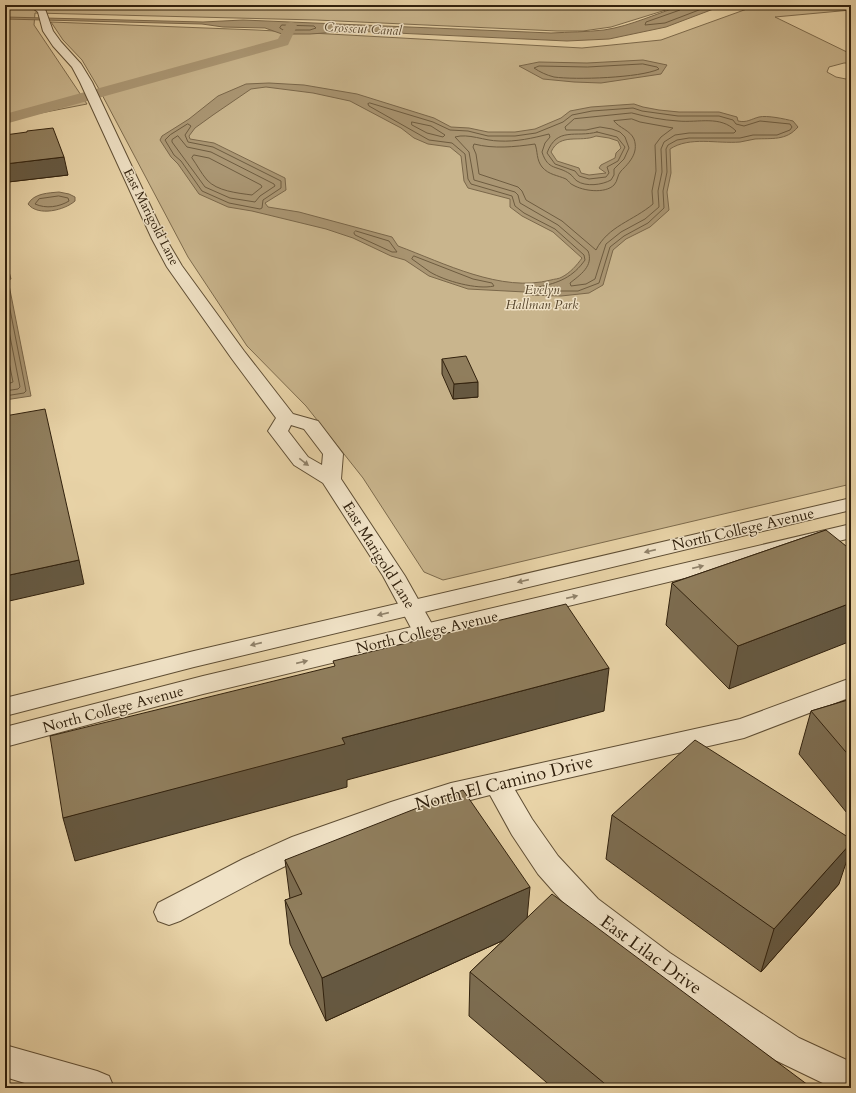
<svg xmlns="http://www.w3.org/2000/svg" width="856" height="1093" font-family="Cardo,serif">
	<rect width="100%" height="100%" fill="#e8d3a7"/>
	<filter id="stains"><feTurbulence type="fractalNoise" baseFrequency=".005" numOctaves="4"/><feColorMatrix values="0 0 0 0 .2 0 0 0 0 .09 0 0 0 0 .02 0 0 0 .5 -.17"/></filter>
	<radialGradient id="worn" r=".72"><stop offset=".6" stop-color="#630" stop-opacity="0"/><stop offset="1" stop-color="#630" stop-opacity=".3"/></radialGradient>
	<g fill="#c9b58d" stroke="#7d6b4d">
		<polygon points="5,5 682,5 611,27 583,31 557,31 316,20 35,13 34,25 87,104 5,120"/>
		<polygon points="758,5 851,5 851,10 775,17 851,54 851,63 844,63 829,67 827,72 836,77 851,80 851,484 443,580 424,572 363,478 306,406 247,346 188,257 99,89 82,60 63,40 51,22 257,30 582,48 661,40"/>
	</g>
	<g fill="#aa9673" stroke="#7a674a" fill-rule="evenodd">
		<path d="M684,5H724L666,27L609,39L567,41L353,31L310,34H282L265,28L223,27L202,24L5,19V17L203,22L243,20L551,33C569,32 586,32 604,30C631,26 657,13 684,5Z"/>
		<polygon points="643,60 667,65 661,74 601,83 574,82 543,79 519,66 539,62 587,63"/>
		<path d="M269,83L304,85L357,94L434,118L451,127L469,128L488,132H515L535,129L561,118L570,111L591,107L634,104L643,107L659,110L679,112H719L737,117L738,121C747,123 751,119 759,117C767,115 785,119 793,121L798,127C786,141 772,138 755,139C750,140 745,141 740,142C717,144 690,136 670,149L671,173L667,192L669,210L650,227L626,239L613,250L603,285L589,293L561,296L527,295L525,292L468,289L429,276L405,260L391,256L353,238L326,229L252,211L228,207L199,194L178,164L171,157L160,140L162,136L189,119L218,96L246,84ZM266,87L313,93L350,101L401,128L414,138L428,144L450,147L461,156L464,181L468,188L510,199V207L522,216L553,232L582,258C577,265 570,273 562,277C559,279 554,279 551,280C501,293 444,263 398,246L392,237L299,212L268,207L265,203L286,190L285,178L214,143L190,139L189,136L195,128L213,115L251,89ZM596,136L609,138L618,141L621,148L616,153L615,158L601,165L599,168L606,173L589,175L581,173L579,168L557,161L551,152C560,132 580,143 596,136Z"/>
		<path d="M59,192L69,194L75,197V201C65,210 38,217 28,204C34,193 49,193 59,192Z"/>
		<polygon points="5,257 11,279 8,280 31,396 5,400"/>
	</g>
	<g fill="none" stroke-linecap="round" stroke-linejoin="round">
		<g stroke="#6e5c40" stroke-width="1">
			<polyline points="682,5 680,10 646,22 645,25 665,23 712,5"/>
			<polygon points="282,25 314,26 316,28 310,30 283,30 280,28"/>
			<path d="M643,64L657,67L659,69C640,78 575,80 554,77C546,75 540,72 534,68L539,66L587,67Z"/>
			<path d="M370,103L433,122L450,130L468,131L488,136H515L536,133L563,122L572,115L592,111L633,108L642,111L678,116H719L733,120L736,124L744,126L760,121L790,124L792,127L790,130L777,135H753L740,138H689L677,140L668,145L666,149L667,172L663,191L664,208L648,223L624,236L610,247L599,283L578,291H539L537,289L538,287C559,283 573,277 585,260L584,255L555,229L524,213L515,206L512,196L471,184L468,179L465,154L452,143L429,140L369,106L368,104Z"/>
			<path d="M632,113C647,117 662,120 678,121C699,123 720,115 736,131L734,133H689L675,135L664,142L661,149L662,172L658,191L659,207L645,219L621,232L606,244L595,279L586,284L571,286L570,283C580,275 594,266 588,251L558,225L520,203L518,195L515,192L474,180L469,152L455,137C468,133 485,141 499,141C516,142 533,138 549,134L550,137L545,143L542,152C548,171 557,165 570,174C573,176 574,179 577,181C586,187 602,185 611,180L614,175V169L624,159L629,148L625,137L620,132L612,129L600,127L586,130H566L565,127L574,119Z"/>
			<path d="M632,119L640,122L673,128L661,137L655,145L656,171L652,191L653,204C633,221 608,226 596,250L562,221L526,200L522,191L518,187L479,174L476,154L473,147L474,144C494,149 514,147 535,144C538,152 536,159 542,167C549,175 557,175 566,179C569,181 570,184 573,185C583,191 605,194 614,185C618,181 617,175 621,171C629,163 639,153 634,139C630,130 619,128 614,121Z"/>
			<polygon points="412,122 431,126 445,135 443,137 427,133 412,125"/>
			<polygon points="188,124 191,126 185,135 188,142 213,147 281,181 281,188 263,200 262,208 260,209 229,203 202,191 181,161 174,155 165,140 170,135"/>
			<path d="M597,132L617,137L625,147L618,161L607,167L609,173L606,177L589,179L579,176L575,171L555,164L547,153C557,126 576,138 597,132Z"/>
			<polygon points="178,136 187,147 211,152 274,184 275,186 260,196 255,202 230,198 205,187 172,142 172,140"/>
			<path d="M194,155L209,158L261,185L262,187L252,195C237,193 217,191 207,180C201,173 197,165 192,158Z"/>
			<path d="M59,196L68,198L69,201C59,207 46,209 35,204L39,199Z"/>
			<polygon points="356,231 389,241 397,252 392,252 355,235 354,233"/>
			<path d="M414,256L473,279L492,283L494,286C477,290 445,281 430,272C424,268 418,263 412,259Z"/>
			<polyline points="5,284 26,391 24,393 5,396"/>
			<polyline points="5,311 20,387 18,389 5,391"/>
			<polyline points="5,342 13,382 5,385"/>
		</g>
		<polygon fill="#aa9673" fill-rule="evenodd" points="291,22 295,23 297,26 288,45 5,124 5,114 278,39 287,23"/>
		<defs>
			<g id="minor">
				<path d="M29,5H40L45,9L53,31L61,42L81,64L92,82L166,239L182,266L244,351L293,414L318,421L343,454L341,479L405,576L437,633L433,639L425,641L417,639L383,576L323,483L294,465L268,431L276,418L232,359L167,267L152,239L80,82L72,67L53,46L43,31L38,12ZM291,425L304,429L323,454L322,465L308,457L288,431Z"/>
				<polygon points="851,678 851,697 744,738 515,790 532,819 558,856 598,899 670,953 799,1038 851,1062 851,1088 833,1088 775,1060 648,973 576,917 538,874 512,835 490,795 451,805 400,821 312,853 263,877 180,921 169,925 158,921 154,912 158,903 243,859 292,837 391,802 451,783 740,719"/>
				<polygon points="5,1045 97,1071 109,1076 114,1088 41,1088 5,1077"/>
			</g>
			<g id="tertiary">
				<polygon points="851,498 851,510 194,667 5,716 5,698 194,651"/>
				<polygon points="851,524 851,538 203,694 5,747 5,727 203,676"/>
			</g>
		</defs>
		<use href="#minor" stroke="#5f4e34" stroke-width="2"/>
		<use href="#tertiary" stroke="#5f4e34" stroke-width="2"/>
		<use href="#minor" fill="#f0e2c6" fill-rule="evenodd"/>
		<use href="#tertiary" fill="#f0e2c6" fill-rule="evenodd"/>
	</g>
	<g fill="#7c6c50" stroke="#31210d">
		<polygon points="5,135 68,175 8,182 5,171"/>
		<polygon points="442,359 478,397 453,399 442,374"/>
		<polygon points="826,530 729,689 666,625 672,583"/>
		<polygon points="851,699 851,818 799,754 811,711"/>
		<polygon points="612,815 839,884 761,972 606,859"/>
		<polygon points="285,860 527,918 812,1088 553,1088 469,1016 470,972 504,940 326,1021 290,944 285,900 290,899"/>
	</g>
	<g fill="#655841" stroke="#31210d">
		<polygon points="64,157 68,175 8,182 5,167 5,164"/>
		<polygon points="478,382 478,397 453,399 454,384"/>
		<polygon points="79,560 84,584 5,602 5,576"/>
		<polygon points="851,603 851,641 729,689 738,646"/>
		<polygon points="609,668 604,711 347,780 347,787 75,861 63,818 342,738"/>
		<polygon points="851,843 851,848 839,884 761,972 774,929"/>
		<polygon points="530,887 526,930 326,1021 322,978"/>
	</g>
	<g fill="#907e5d" stroke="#31210d">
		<polygon points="53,128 64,157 5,164 5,135 27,132 27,131"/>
		<polygon points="466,356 478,382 454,384 442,359"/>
		<polygon points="45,409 79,560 5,576 5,416"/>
		<polygon points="826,530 851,550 851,603 738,646 672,583"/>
		<polygon points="566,604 609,668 342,738 345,744 63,818 50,736 335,666 333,661"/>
		<polygon points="851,699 851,758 811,711"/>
		<polygon points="695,740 851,839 851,843 774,929 612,815"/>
		<polygon points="463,790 530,887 322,978 285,900 302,894 285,860"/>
		<polygon points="552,894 812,1088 610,1088 470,972"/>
	</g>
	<defs><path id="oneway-solid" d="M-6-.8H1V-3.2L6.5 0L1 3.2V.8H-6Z"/></defs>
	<g fill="#90826a">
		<use href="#oneway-solid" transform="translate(304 462) rotate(38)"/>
		<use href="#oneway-solid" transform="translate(650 551) rotate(167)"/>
		<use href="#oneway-solid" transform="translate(698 567) rotate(-13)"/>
		<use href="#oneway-solid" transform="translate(523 581) rotate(167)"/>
		<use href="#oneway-solid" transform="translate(572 597) rotate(-13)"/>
		<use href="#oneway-solid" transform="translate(383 614) rotate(167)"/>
		<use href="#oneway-solid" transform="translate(256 644) rotate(167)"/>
		<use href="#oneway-solid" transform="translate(302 662) rotate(-13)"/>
	</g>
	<g text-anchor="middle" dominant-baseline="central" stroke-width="3" stroke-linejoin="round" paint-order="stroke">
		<g font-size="13" font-style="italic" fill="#5b4a31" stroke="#f0e2c6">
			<text transform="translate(363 29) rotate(3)">Crosscut Canal</text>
		</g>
		<g font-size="13" fill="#31210d" stroke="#f0e2c6">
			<text transform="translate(151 217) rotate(63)">East Marigold Lane</text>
		</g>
		<g font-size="13" font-style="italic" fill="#57462d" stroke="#f0e2c6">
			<text x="542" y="290">Evelyn<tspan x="542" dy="15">Hallman Park</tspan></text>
		</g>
		<g font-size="15" fill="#31210d" stroke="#f0e2c6">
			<text transform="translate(743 529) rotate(-13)">North College Avenue</text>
			<text transform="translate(379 555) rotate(58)">East Marigold Lane</text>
			<text transform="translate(427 632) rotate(-13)">North College Avenue</text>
			<text transform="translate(113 709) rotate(-15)">North College Avenue</text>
		</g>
		<g font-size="18" fill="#31210d" stroke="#f0e2c6">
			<text transform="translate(504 783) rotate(-14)">North El Camino Drive</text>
			<text transform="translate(651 955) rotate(36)">East Lilac Drive</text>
		</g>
	</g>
	<rect width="856" height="1093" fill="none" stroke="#e8d3a7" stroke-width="20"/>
	<rect x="6" y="6" width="844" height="1081" fill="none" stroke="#31210d" stroke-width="2"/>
	<rect x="10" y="10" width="836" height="1073" fill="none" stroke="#31210d"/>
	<rect width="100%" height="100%" filter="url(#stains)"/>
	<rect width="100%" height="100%" fill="url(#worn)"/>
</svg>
